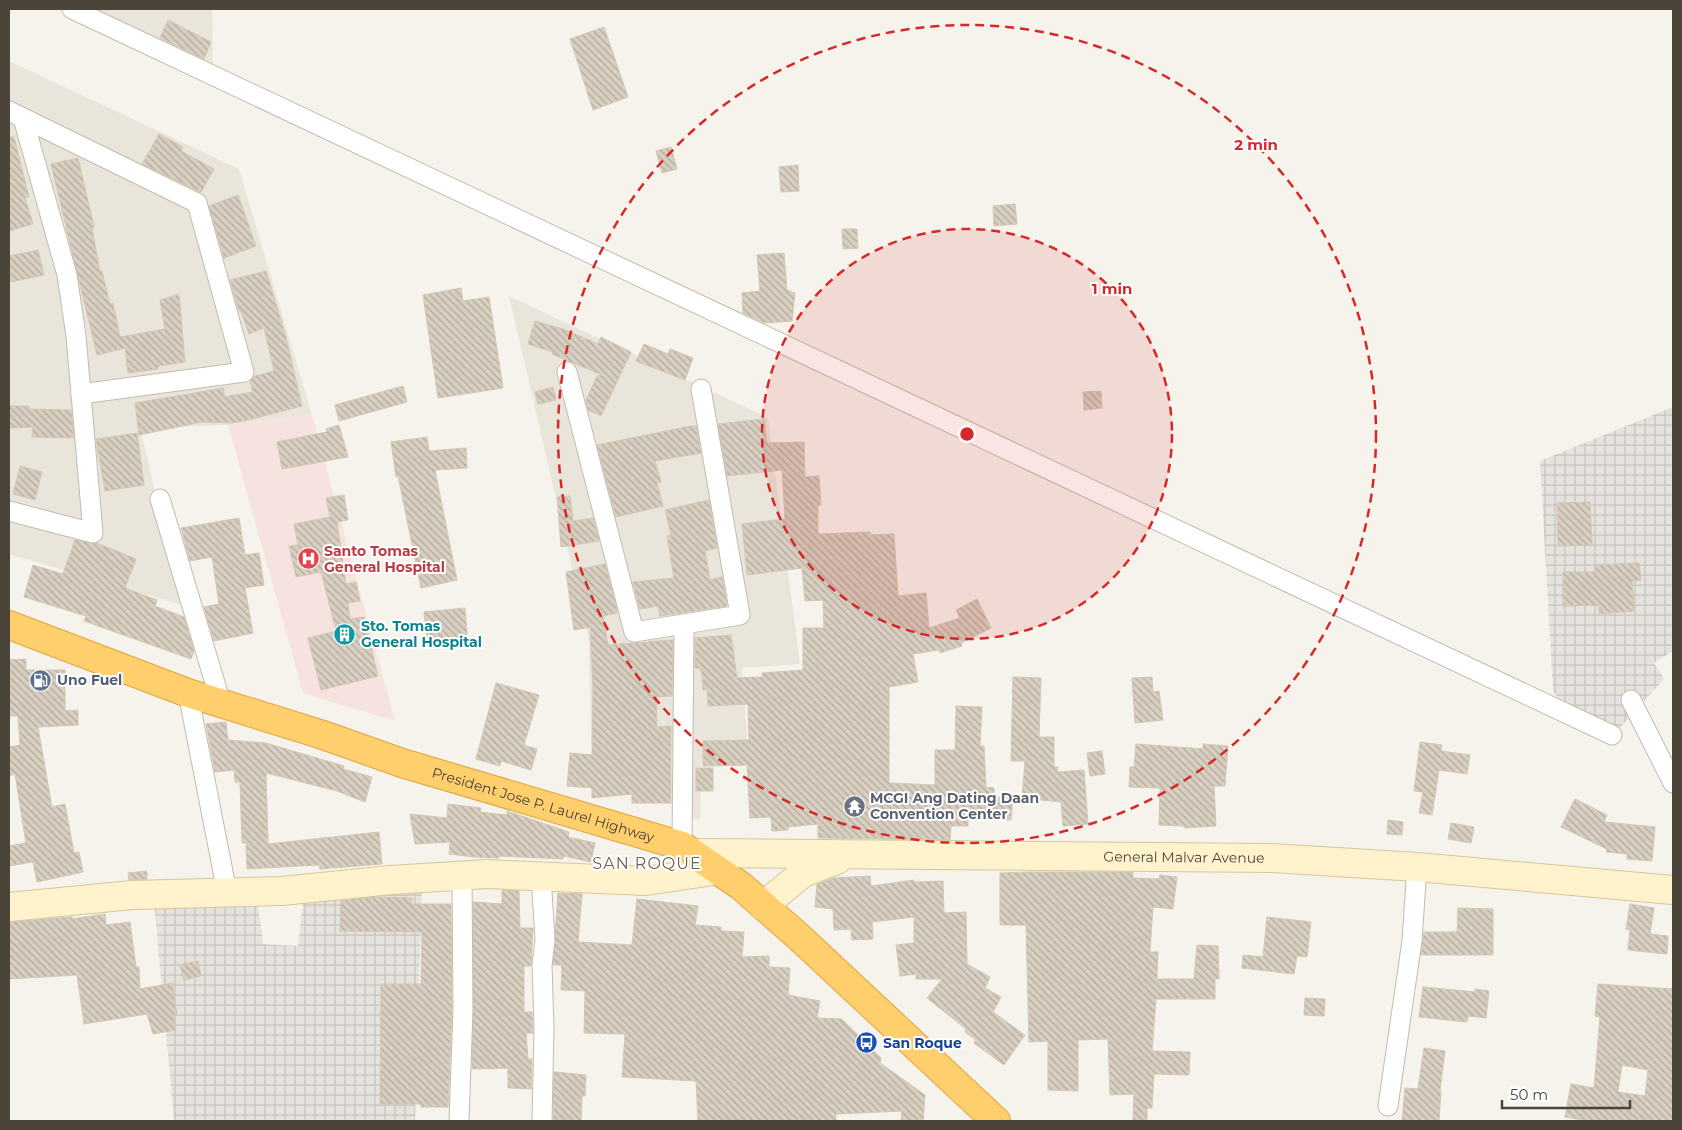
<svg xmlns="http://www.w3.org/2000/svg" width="1682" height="1130" font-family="Montserrat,sans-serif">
	<defs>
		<pattern id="industrial-grid" width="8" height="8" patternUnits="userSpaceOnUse" patternTransform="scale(1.25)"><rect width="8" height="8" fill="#e6e2dd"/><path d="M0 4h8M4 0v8" fill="none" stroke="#c7c3be"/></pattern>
		<pattern id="building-back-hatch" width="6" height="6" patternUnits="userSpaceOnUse" patternTransform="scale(1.25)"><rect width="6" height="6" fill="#d8cfc1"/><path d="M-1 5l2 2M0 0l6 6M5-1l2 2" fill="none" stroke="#b1aa9e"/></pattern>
	</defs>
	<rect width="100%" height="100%" fill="#f6f3ec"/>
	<g fill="#eae5da">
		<polygon points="83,9 212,9 213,69"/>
		<polygon points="9,61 239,169 312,415 228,425 140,428 182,605 9,554"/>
		<polygon points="509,296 768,418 800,664 742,668 749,762 701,763 700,820 676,815 674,751 591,744 589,641"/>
	</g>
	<g fill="url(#industrial-grid)">
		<polygon points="1673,407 1673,651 1654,663 1664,679 1618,730 1562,704 1553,691 1540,461"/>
		<polygon points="422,885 415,1121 174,1121 154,901 258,905 263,944 298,946 304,892"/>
	</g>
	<polygon fill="#f6e3e0" points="312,415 395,721 303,693 228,425"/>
	<g fill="url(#building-back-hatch)" stroke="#d3c7b4" fill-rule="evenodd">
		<polygon points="168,20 211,42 204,59 160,38"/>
		<polygon points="604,27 628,97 593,110 570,39"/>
		<polygon points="159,134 183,147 181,151 214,169 201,192 142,164"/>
		<polygon points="9,137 14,137 29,197 25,198 33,224 9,231"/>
		<polygon points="671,147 677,169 662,173 656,151"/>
		<polygon points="78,158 94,227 92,228 100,272 102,271 110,304 113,303 120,337 165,329 160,300 179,294 185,362 158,366 158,369 128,373 125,348 97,355 51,164"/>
		<polygon points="798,165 799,191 781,192 779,167"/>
		<polygon points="238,195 256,246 224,258 209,206"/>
		<polygon points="1015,204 1017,224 994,226 993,206"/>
		<polygon points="842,229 857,229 858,248 843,249"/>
		<polygon points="38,250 44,275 11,282 9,256"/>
		<polygon points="784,253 787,290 795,293 792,321 765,323 743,313 742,293 760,291 757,255"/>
		<polygon points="266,271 286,337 302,406 252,419 232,423 202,422 139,435 135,403 224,388 224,397 253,392 250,381 255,376 274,371 264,328 249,334 241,311 239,311 230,280"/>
		<polygon points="461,288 463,301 489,297 503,388 438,398 423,295"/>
		<polygon points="535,321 563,329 598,344 601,337 631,352 601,416 588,410 586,400 597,376 602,375 552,354 553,352 528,344"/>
		<polygon points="644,344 668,354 670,349 693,358 685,380 636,361"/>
		<polygon points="403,386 407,402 339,421 335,405"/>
		<polygon points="553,387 556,400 538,404 535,392"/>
		<polygon points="1101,391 1102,408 1084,410 1083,392"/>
		<polygon points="9,406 29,406 29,409 71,410 74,438 32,437 33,427 9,428"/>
		<polygon points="764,419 767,443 804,442 805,477 819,476 821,505 818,505 818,534 870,532 870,535 894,534 898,596 926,593 929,628 960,618 956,610 977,599 991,628 961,643 962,646 940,653 939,650 913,654 918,682 889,687 889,783 935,785 935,750 955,750 956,706 982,707 980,746 984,746 986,787 994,788 994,797 1013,798 1011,820 968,819 968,826 951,826 950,840 818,838 818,824 788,827 788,830 772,831 771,817 750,818 747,765 703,766 703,741 749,740 748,704 708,706 707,689 703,690 702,674 700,668 695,668 695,638 731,635 737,678 762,677 762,673 803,670 803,628 824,628 823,600 805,601 802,568 747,575 742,524 785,519 782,470 727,476 718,424"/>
		<polygon points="339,425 348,457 282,469 277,442 327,432 326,429"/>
		<polygon points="691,426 696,426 701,453 655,461 661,482 657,483 663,506 616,517 597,445"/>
		<polygon points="137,433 144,485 105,491 96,439"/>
		<polygon points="427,437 429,451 466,448 467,468 435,470 457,580 421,588 398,476 396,477 391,442"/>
		<polygon points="20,466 42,472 35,500 13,494"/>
		<polygon points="344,495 348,520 337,522 346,584 356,582 360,601 348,603 350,619 364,617 378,676 321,690 308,638 336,631 321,572 296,577 289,546 298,545 294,524 330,517 326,498"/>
		<polygon points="570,496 573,521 593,518 599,541 561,547 557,497"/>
		<polygon points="709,500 717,548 705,551 710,580 722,577 727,606 660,616 658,606 640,609 633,582 674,578 667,536 671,535 665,510"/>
		<polygon points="1590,502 1592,545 1558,546 1557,503"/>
		<polygon points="239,518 245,555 259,553 264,585 245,588 253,633 214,641 204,607 219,604 212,557 190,561 181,528"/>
		<polygon points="75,540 97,543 136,559 125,588 157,600 155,606 184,617 194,651 191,659 84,621 86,616 24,597 33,565 63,574"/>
		<polygon points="1639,563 1641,580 1632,581 1634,611 1599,614 1599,605 1563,606 1563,572 1595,572 1595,565"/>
		<polygon points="605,564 617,611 617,613 603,616 608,645 673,640 672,696 656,697 657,727 671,726 671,803 632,803 632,794 592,798 592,788 567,786 570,753 592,755 593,688 590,627 574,630 566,572"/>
		<polygon points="465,608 468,644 428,648 424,612"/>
		<polygon points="26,659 26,670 65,670 65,711 78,710 78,725 38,727 52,807 65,804 74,853 79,852 83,872 37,882 33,862 9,866 9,846 26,843 15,774 9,776 9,747 20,745 18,716 9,716 9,660"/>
		<polygon points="1013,677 1041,678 1039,737 1054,737 1054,767 1058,767 1057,772 1084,770 1088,824 1063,826 1061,802 1022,798 1025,761 1011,761"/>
		<polygon points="1152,677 1153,692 1159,691 1163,720 1135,723 1132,678"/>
		<polygon points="496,683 539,695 524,745 537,749 531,770 501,761 500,766 476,759"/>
		<polygon points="226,722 228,740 266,743 344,766 343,769 372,777 365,802 337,791 266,773 268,844 379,832 382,864 320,869 319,865 247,869 246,843 242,843 240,782 235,782 234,770 215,772 206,724"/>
		<polygon points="1420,742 1442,745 1441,751 1470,755 1467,774 1439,770 1432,815 1419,813 1423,792 1414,791"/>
		<polygon points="1136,744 1203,749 1203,744 1228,746 1225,786 1214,786 1216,826 1185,828 1185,826 1159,825 1160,788 1129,787 1130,767 1134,767"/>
		<polygon points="1102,751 1105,774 1090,776 1087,753"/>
		<rect x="696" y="768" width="17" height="23"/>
		<polygon points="1575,799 1607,815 1604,822 1655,827 1652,861 1627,859 1627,854 1606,852 1607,849 1561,827"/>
		<polygon points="448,804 481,808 480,812 507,815 507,811 569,832 568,837 595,843 591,862 564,856 563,859 499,856 499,858 475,857 449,854 450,842 415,844 410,814 447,818"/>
		<polygon points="1388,820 1403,822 1402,835 1387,834"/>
		<polygon points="1451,823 1474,827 1471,843 1448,839"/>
		<polygon points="147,871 147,879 129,880 128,873"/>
		<polygon points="1029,872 1133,872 1133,878 1159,879 1160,875 1177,877 1173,909 1153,907 1150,952 1158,952 1157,979 1194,979 1197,945 1218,946 1219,979 1215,979 1215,999 1156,999 1152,1051 1190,1052 1189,1075 1154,1074 1152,1108 1147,1108 1147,1121 1133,1121 1134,1094 1110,1095 1108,1039 1078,1040 1078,1091 1048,1090 1048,1041 1029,1042 1026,925 1000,925 1000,873"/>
		<polygon points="870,876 871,886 914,880 914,882 943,881 944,913 966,912 967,964 990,977 985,988 1001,997 993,1012 1025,1035 1004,1065 974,1043 976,1040 965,1032 966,1029 927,998 942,979 916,979 916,974 900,976 896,945 914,943 914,917 872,922 873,939 852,940 851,929 834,930 833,909 815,907 817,884 834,878"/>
		<polygon points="502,890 519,891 520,928 533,928 531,966 524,966 524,1012 532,1012 533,1033 526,1033 528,1059 532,1059 531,1089 508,1088 508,1068 472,1069 473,902 502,904"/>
		<polygon points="558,893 582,894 578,942 632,945 637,899 698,906 695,925 721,927 721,931 744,932 742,957 769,956 769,967 790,968 788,995 820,1001 817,1018 842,1019 881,1058 880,1063 925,1095 923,1121 901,1121 902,1111 836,1114 836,1121 698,1121 696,1081 622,1077 625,1034 584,1033 585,991 561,990 562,968 561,965 553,965"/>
		<polygon points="374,897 412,898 411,904 451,904 452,1010 448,1107 421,1107 421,1104 380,1104 381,984 421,984 422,932 340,931 341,901"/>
		<polygon points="1630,904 1654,908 1650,934 1668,936 1667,954 1628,950 1630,930 1626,929"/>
		<polygon points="1458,908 1493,909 1493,955 1421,955 1424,932 1457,932"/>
		<polygon points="105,914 106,925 130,922 136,967 139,967 140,989 172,983 177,1015 173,1015 176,1030 153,1034 147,1014 84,1024 77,975 9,979 9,922 72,917 72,919"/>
		<polygon points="1267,917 1311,922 1307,957 1297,956 1294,974 1242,968 1243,955 1263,957"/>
		<polygon points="198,961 201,976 184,980 180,965"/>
		<path d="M1598,984L1673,989V1121H1589L1565,1117L1571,1084L1594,1088L1600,1017L1595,1016ZM1622,1065L1648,1070L1645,1096L1618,1092Z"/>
		<polygon points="1423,987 1475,992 1475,989 1489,991 1486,1018 1468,1016 1467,1022 1419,1017"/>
		<polygon points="1305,998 1325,999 1324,1016 1304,1015"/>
		<polygon points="1424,1048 1445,1051 1440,1090 1441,1090 1439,1121 1402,1121 1405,1088 1418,1089"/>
		<polygon points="554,1072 586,1075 585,1096 582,1096 581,1121 553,1121"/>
	</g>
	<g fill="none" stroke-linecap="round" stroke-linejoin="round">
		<defs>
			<g id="street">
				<polyline points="72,9 1612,735"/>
				<polyline points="9,111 197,203 244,372 81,394"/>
				<polyline points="567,372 634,632 740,615 701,389"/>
				<polyline points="160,499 221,703"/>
				<polyline points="9,511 93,533 76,336 67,275 23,118"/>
				<polyline points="188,693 227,892"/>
				<polyline points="1631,700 1673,783"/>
				<polyline points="682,846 684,624"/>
				<polyline points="541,876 545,940 542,965 544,1028 542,1121"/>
				<polyline points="1388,1106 1412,941 1417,867"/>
				<polyline points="459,1121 463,1010 462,876"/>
			</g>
			<g id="secondary">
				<path id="s1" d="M694,853L1272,858L1417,867L1673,890"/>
				<polyline points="763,906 803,873 837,860"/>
				<polyline points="9,907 132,895 282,891 391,880 487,874 646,881 720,870"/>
			</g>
			<g id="highway">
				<path id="s2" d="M9,625L188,693L320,734L402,763L682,846L741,886L800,938L996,1121"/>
			</g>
		</defs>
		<use href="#street" stroke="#c2bbae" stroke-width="21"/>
		<use href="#secondary" stroke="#d6c79b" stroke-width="30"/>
		<use href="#highway" stroke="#e0a43c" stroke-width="30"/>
		<use href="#street" stroke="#fff" stroke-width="19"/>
		<use href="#secondary" stroke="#fff3cd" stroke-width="28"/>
		<use href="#highway" stroke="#ffcf6e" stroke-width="28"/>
	</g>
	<circle cx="967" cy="434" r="205" fill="#d62828" fill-opacity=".12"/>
	<g fill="none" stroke="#d62828" stroke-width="2.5" stroke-dasharray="9 6">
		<circle cx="967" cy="434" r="205"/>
		<circle cx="967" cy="434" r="409"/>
	</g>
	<defs>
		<symbol id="hospital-disc" viewBox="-11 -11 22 22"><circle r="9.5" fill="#e0444e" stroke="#fff"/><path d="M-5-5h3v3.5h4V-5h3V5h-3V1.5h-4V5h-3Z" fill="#fff"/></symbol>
		<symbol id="building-disc" viewBox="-11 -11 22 22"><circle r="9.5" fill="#0f9aa8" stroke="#fff"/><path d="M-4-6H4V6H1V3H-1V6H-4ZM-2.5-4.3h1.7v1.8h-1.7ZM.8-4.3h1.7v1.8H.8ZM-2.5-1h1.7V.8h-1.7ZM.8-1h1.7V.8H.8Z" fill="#fff"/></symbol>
		<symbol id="fuel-disc" viewBox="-11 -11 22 22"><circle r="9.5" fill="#5c6f8a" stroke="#fff"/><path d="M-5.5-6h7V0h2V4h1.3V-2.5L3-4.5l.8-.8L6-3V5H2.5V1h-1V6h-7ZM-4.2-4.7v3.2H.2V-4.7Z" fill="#fff"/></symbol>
		<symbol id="temple-disc" viewBox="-11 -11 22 22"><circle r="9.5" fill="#6b7280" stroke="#fff"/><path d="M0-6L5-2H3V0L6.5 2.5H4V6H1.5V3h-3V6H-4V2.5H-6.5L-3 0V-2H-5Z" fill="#fff"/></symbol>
		<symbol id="bus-disc" viewBox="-11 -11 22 22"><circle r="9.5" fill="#1a4fb4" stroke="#fff"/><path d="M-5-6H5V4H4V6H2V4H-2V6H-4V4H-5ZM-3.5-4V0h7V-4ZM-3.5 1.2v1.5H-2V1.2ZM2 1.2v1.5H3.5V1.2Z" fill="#fff"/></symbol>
	</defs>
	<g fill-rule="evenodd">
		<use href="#hospital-disc" x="296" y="546" width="25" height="25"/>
		<use href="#building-disc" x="332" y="622" width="25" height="25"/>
		<use href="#fuel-disc" x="28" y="668" width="25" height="25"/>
		<use href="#temple-disc" x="842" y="794" width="25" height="25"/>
		<use href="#bus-disc" x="854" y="1030" width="25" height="25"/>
	</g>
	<g text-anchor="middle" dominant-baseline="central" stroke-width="4" stroke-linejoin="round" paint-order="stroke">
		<g font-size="14" font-weight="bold" fill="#be3a42" stroke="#fff" text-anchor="start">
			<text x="324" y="551">Santo Tomas<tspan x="324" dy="16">General Hospital</tspan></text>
		</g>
		<g font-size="14" font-weight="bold" fill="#0d838f" stroke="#fff" text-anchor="start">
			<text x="361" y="626">Sto. Tomas<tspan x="361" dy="16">General Hospital</tspan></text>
		</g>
		<g font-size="14" font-weight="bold" fill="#4e5e75" stroke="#fff" text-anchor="start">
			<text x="57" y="680">Uno Fuel</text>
		</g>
		<g font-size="14" font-weight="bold" fill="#5b616d" stroke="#fff" text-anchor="start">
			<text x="870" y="798">MCGI Ang Dating Daan<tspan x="870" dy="16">Convention Center</tspan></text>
		</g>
		<g font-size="14" fill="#4b4439" stroke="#fff">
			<text stroke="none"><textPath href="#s2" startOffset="564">President Jose P. Laurel Highway</textPath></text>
			<text stroke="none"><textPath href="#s1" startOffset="490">General Malvar Avenue</textPath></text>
		</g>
		<g font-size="14" font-weight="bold" fill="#164399" stroke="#fff" text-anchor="start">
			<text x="883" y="1043">San Roque</text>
		</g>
		<g font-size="16" letter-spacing="1" fill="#6e6250" stroke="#fff">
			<text x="647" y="863">SAN ROQUE</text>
		</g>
	</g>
	<circle cx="967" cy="434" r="8" fill="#d62828" stroke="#fff" stroke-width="2.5"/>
	<g font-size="15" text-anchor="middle" font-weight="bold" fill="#d62828" stroke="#fff" stroke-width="4" stroke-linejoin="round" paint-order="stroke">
		<text x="1256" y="150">2 min</text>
		<text x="1112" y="294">1 min</text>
	</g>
	<rect width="1682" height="1130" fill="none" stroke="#4b4439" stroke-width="20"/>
	<path d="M1502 1100v8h128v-8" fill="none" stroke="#4b4439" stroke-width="2.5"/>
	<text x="1510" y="1100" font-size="15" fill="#4b4439" stroke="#ffffff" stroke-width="4" paint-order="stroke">50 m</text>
</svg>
